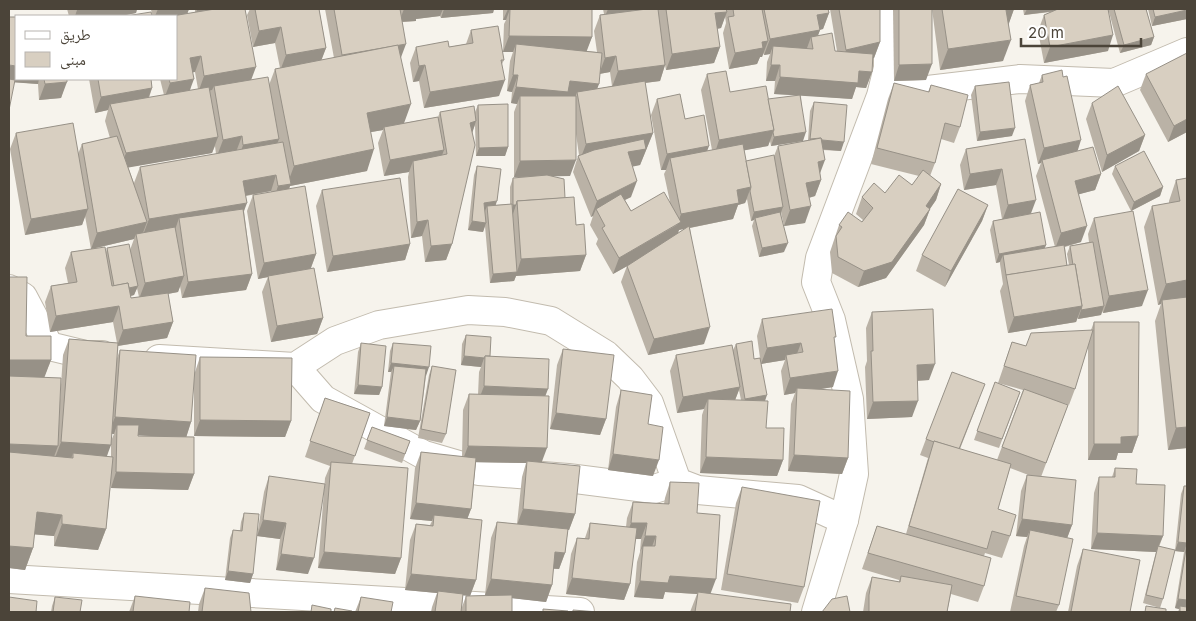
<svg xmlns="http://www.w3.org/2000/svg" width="1196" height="621" font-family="Inter,'Noto Naskh Arabic',sans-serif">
	<rect width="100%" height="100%" fill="#f6f3ec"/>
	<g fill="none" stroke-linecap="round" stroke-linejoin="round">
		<defs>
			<g id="minor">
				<polyline points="885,95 1020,79 1114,83 1187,52"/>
				<polyline points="9,289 23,297 49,346 86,355 102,355"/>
				<polyline points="159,359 295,367 335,341 379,325 468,310 505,312 551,321 606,355 630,378 649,403 677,482 698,490 798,499 844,520"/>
				<polyline points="295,367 323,399 424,455 479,471 568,478 654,489 677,482"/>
				<polyline points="9,579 580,612"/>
				<polyline points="816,612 844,520 854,474 849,399 831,320 816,282 820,258 881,96 888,68 888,35 882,9"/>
			</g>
		</defs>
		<use href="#minor" stroke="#c2bbae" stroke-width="30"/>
		<use href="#minor" stroke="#fff" stroke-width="28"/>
	</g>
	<g fill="#bab2a6" fill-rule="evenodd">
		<polygon points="67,9 137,9 136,13 121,16 69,16"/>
		<path d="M151,9H189L187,14L195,12V9H245L251,80L269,85L275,69L280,68L275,43L253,47L247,15L250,9H319L326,48L321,60L334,58L325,9H494L493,13L441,18L440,16L416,19V21L402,22L401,58L404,123L438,117L440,112H475L478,105L508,147L505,156H476L475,125L472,132L452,244L446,260L425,262L422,236L411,238L408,177L409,172L384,176L378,143L383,130L371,132L367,171L290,186L289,189L316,254L311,268L323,318L317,334L271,342L262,292L268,277L258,279L247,211L253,195L271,192V191L246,196L244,211L252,274L246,290L182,298L180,286L178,292L168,294L173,322L167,338L118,346L117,358L120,350L195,372L200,357L291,421L285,437L194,436V379L191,422L186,437L194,474L188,490L111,488V482L106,529L98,550L54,546V536L34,534L33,548L25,570L9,568V277L26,336L51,360L44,377L60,400L63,355L69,339L117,343L113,322L50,332L45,302L51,286L68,283L65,268L71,252L91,249L85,216L82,225L25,235L10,149L16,133L78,154L82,144L110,138L105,121L108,110L95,113L89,79H151L152,88L149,98L164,95L160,79H176V16H152ZM193,72H195L198,89L190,91ZM215,146L216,154L140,167L134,183L128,167L212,153ZM134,239L130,250L107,248L106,252L96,248ZM137,288L139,297L131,298V296L134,295ZM111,434H114L111,441V457L107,456ZM138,435L160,437L138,436Z"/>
		<path d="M503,9H566L592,37L586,51L597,52L594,31L600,15L604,14L603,9H828L829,13L823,29L820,30L818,35L835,51H837L830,9H880V42L874,58L873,59L872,72L866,88L856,87L852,99L801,95L803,141L771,146L770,141L768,146L744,150L746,161L774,156L778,146L808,140L810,111L814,102L841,151L823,150L820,173L821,180L815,196L809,198L805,223L784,226L781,212L784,252L759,257L752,226L754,220L751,221L747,199L745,203L738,205L733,219L690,228L704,344L648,355L621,282L627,266L613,274L596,244L598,239L590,225L593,216L591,217L573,172L578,156L579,155L576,134L570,176H553L565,198L576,225L586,255L580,271L516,276L514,281L490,283L485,226L483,232L468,230L474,175L477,166L496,205L510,204V187L513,178L529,177H514V112L517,104L511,103L512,92L507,91L510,61L513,52H503L504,24L506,20H503ZM725,16L726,23L723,33L729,69L757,64L760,57H762L763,53L764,55L770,54L767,62L766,81H775L774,94L799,95L768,100L730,92L707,74L701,90L712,150L708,151L685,119L657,99L651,115L661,170H666L664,174L670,202L631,211L625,200L631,197L632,166L640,165L653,133L645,83L660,81L665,65L666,70L714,63L720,47L717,29L721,28ZM610,72L612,86L597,89L599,74ZM685,228L677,234L679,230Z"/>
		<polygon points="893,9 932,9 926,80 894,81"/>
		<polygon points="932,9 1014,9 1008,25 1003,61 940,70"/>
		<polygon points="1023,9 1146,9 1154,37 1151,45 1120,53 1109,12 1108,51 1044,63 1038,31 1044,15 1051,12 1024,15"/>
		<polygon points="1148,9 1187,9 1187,19 1152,26"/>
		<polygon points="9,17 16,79 67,79 61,98 39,100 38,84 14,82"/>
		<polygon points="471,30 504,60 502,64 499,96 424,108 419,81 413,82 410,63 416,47 449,47 466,44"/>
		<polygon points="1146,74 1187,132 1168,142 1140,90"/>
		<polygon points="1042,75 1077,151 1101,174 1095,190 1079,194 1081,242 1065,247 1067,266 1069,265 1067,254 1070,246 1089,242 1088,234 1094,218 1142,306 1103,313 1102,311 1101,315 1078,319 1078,317 1076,322 1008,333 1000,291 1003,284 1000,264 1000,262 996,263 990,230 993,221 1002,219 996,185 964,190 960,165 966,149 1025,139 1031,214 1046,245 1044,249 1055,247 1036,176 1041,163 1038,164 1025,101 1030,85 1039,83"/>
		<polygon points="894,83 928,92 931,85 960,127 954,143 941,139 935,163 930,176 941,184 936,200 930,209 924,225 886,278 858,287 832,273 830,252 839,225 862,222 863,220 856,214 862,197 885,193 912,185 919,176 871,164 888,99"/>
		<polygon points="975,86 1012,136 977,141 971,95"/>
		<polygon points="1092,103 1145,135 1139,151 1102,172 1086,119"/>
		<polygon points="1115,166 1163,187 1160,196 1131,211 1112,174"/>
		<polygon points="1187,178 1187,448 1168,450 1155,321 1161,304 1158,305 1144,227 1152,206 1169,203 1169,201 1176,180"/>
		<polygon points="322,190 410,244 405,260 327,272 316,206"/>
		<polygon points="988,205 982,221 945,287 916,271 922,255"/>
		<polygon points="872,312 929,380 917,381 912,417 867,419 865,367 867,361 866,328"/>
		<path d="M762,319L834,343L833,387L820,389L848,458L842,474L788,471L791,404L795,393L784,395L781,371L785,360L761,364L766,428L783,460L777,476L700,473L702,415L704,409L677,413L670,371L676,355L733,350L736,344L754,359L760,358L757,336ZM739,390L741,400H735Z"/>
		<polygon points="1094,322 1138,436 1132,453 1118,453 1116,460 1088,460 1088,346 1075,389 1069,405 1061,402 1068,405 1041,477 1072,525 1067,538 1059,605 1056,612 1010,612 1024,546 1027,537 1016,536 1021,491 1027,475 1031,476 1010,468 998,509 1010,536 1002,558 985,553 984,556 984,586 978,602 951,594 947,612 863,612 866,593 872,577 899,582 899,580 862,569 877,526 906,534 928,458 920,455 926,439 979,400 960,449 997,460 1023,390 998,383 1012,342 1026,346 1091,330"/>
		<path d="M466,335L490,356L545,396L542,462L575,514L569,530H568L565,553L559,569H553L552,585L546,602L512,598V612H431L432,607L437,593L405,590L410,540L416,524L430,525L432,521L410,519L415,468L421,452L462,457L463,410L469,394L478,395L479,372L481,367L461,365L462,344ZM476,462L526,463L522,477L517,524L497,522L491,538L485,595L470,596L476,580L467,519L471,509ZM463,595L469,596H466L462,607Z"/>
		<polygon points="361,343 382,387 379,395 354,394 358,352"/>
		<polygon points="393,343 426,376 420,421 416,430 384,426 391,372 388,372 390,351"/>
		<polygon points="563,349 606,419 600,435 550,429 557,365"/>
		<polygon points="432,366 446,434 442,443 418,438 429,375"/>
		<polygon points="995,382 1020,392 999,448 974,440"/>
		<polygon points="621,390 648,424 653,476 608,470 616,407"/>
		<polygon points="325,398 370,413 352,464 401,558 395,574 318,568 325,478 330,466 305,457"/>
		<polygon points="372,427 410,441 402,463 364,449"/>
		<polygon points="1115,468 1136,484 1163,536 1159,547 1163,599 1160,608 1143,603 1156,552 1091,549 1094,493 1099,477 1112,477"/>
		<polygon points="269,476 308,574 276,570 280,539 257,536 264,492"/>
		<polygon points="670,482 697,513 710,594 790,612 690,612 697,594 665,592 663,599 634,597 637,562 640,552 641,539 635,539 630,584 624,600 566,594 571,554 577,538 585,538 590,523 626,527 627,518 633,502 664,504 665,498"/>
		<polygon points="1184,486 1187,486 1187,612 1178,612 1179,609 1175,608 1184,552 1175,551 1181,494"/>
		<polygon points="742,487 804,587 798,603 721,590 736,503"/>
		<polygon points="244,513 253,574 250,583 225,580 230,538 233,530 240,530 241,522"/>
		<polygon points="1083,549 1130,612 1068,612 1077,566"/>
		<polygon points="205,588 251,612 198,612 199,604"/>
		<polygon points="135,596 189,612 129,612"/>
		<polygon points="55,597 80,612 51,612 52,606"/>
		<polygon points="361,597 391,612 355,612"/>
	</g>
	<g fill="#979187">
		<polygon points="83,9 137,9 136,13 121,16 75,16 77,10"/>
		<polygon points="158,9 189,9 186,17 155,16"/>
		<polygon points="197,9 226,9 196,14"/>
		<polygon points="404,9 443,9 440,16 416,19 416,21 399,22"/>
		<polygon points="444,9 494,9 493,13 441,18"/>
		<polygon points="508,9 510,9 506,20 503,20"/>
		<polygon points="608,9 652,9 604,19"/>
		<polygon points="1011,9 1014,9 1007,29 1006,10"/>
		<polygon points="1027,9 1070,9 1024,15"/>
		<polygon points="1187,10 1187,19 1152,26 1155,17"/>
		<polygon points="727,12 721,28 709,30 715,13"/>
		<polygon points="829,13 823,29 811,31 817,15"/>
		<polygon points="281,27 275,43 253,47 259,31"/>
		<polygon points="820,30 814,46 811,37 807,48 772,54 773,46 770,54 764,55 770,39"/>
		<polygon points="1113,35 1108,51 1044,63 1050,47"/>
		<polygon points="509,36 592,37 586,53 516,44 513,52 503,52"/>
		<polygon points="1154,37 1151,45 1120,53 1124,45"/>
		<polygon points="1011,40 1003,61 940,70 948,49"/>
		<polygon points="768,41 762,57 760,57 757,64 729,69 735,53 762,42"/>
		<polygon points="880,42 874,58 840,66 846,50"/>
		<polygon points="406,44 400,60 336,71 342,55"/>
		<polygon points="720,47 714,63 666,70 672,54"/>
		<polygon points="326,48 320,64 280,71 286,55"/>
		<polygon points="201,56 195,72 184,74 190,58"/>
		<polygon points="616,56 610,72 599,74 605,58"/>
		<polygon points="932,64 926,80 894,81 899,65"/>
		<polygon points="9,65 16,66 16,79 39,79 38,84 9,82"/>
		<polygon points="425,65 419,81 413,82 419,66"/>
		<polygon points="665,65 660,81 612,87 618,71"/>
		<polygon points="771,65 780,65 775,81 766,81"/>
		<polygon points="256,67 250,83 214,86 212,90 198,93 204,76"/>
		<polygon points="859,71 872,72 866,88 856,87 852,99 774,94 780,77"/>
		<polygon points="513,75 518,75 512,92 507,91"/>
		<polygon points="194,79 188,95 164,99 170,83"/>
		<polygon points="505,80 499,96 424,108 430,92"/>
		<polygon points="570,81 599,84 593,100 577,92 575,98 520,96 517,104 511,103 516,87"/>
		<polygon points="67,82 61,98 39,100 45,84"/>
		<polygon points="152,88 146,104 110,104 108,110 95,113 101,97"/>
		<polygon points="411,104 403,126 384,127 383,130 360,134 367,113"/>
		<polygon points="1187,119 1187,132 1168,142 1174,126"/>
		<polygon points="476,121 471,137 470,123"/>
		<polygon points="1015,128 1012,136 977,141 980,132"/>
		<polygon points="774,130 768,146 714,156 719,140"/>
		<polygon points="806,132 803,141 771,146 774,137"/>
		<polygon points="653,133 640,165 622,169 580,160 586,144"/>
		<polygon points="1145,135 1139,151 1102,172 1107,155"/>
		<polygon points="242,136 236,152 217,156 223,140"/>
		<polygon points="218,137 212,153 120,169 126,153"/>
		<polygon points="279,139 273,155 238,161 243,145"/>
		<polygon points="810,139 844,142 841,151 807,148"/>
		<polygon points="1081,140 1076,156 1042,160 1041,163 1038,164 1044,148"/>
		<polygon points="709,146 703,162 670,158 666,170 661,170 667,154"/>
		<polygon points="508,147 505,156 476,156 479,148"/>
		<polygon points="374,149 367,171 290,186 285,200 273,202 278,186 287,185 294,166"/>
		<polygon points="444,150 438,166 413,161 409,172 384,176 390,160"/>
		<polygon points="576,160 570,176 514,177 520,161"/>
		<polygon points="825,160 819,176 818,162"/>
		<polygon points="1002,169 996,185 964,190 970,174"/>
		<polygon points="1101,174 1095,190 1069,197 1075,181"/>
		<polygon points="276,175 271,191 237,197 243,181"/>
		<polygon points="821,180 815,196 800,200 806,183"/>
		<polygon points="637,181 631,197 598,213 596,209 593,216 591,217 597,201"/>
		<polygon points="941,184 936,200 920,223 926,206"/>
		<polygon points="751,187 745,203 738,205 733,219 679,230 676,239 613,274 619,258 677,225 681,214 737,190"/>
		<polygon points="1163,187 1160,196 1131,211 1134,202"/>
		<polygon points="1036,200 1030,216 1002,221 1008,205"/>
		<polygon points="497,201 494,210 487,206 485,211 484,203"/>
		<polygon points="247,203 241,219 179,218 175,230 143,235 149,219"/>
		<polygon points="513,205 516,205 513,214 510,214"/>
		<polygon points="988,205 982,221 945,287 951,271"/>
		<polygon points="811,206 805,223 784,226 790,210"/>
		<polygon points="783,207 780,215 755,218 754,220 751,221 754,212"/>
		<polygon points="88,209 82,225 25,235 31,219"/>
		<polygon points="930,209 924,225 886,278 858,287 864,271"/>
		<polygon points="428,220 422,236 411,238 417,222"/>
		<polygon points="472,221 486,223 483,232 468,230"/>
		<polygon points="147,222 141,238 136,234 134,239 91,249 97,233"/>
		<polygon points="1087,226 1081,242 1055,249 1061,233"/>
		<polygon points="788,243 784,252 759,257 762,248"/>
		<polygon points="410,244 405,260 327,272 333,256"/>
		<polygon points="452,244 446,260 425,262 431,246"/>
		<polygon points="1046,245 1042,254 1003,255 1000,262 996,263 999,254"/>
		<polygon points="316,254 310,270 268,276 268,277 258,279 264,263"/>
		<polygon points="586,255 580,271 516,276 514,281 490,283 493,274 517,272 521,259"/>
		<polygon points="252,274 246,290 182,298 188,282"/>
		<polygon points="184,276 178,292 139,299 145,283"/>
		<polygon points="1187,280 1187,300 1162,300 1161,304 1158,305 1166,284"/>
		<polygon points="138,286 134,295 112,300 115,291"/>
		<polygon points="1148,290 1142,306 1103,313 1109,296"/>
		<polygon points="119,306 113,322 50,332 56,316"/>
		<polygon points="1082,306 1076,322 1008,333 1014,317"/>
		<polygon points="1104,306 1101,315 1078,319 1081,310"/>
		<polygon points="323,318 317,334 271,342 277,326"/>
		<polygon points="173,322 167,338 117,346 123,330"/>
		<polygon points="710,327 704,344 648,355 654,339"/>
		<polygon points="801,343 795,359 786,355 785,360 761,364 767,348"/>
		<polygon points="464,356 484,358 481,367 461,365"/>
		<polygon points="9,360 51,360 43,381 9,381"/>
		<polygon points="391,363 429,367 426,376 393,373 394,366 391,372 388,372"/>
		<polygon points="935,364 929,380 911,381 917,365"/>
		<polygon points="838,371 833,387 797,393 797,388 795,393 784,395 790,378"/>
		<polygon points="358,385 382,387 379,395 354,394"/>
		<polygon points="484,386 548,389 542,405 478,402"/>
		<polygon points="740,387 734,403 708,399 704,409 677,413 683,397"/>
		<polygon points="767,395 764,404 742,408 745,399"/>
		<polygon points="918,401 912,417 867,419 873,402"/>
		<polygon points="556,413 606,419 600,435 550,429"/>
		<polygon points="115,417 191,422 186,438 117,434 117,425 114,434 109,433"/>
		<polygon points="387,417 420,421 416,430 384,426"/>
		<polygon points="200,420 291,421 285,437 194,436"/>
		<polygon points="1187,427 1187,448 1168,450 1176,428"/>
		<polygon points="1138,436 1132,453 1118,453 1116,460 1088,460 1094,444 1121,437"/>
		<polygon points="61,442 111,445 105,461 73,453 71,459 55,458"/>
		<polygon points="9,444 58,446 52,462 9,461"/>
		<polygon points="468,446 547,448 541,464 527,461 526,463 462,462"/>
		<polygon points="613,454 659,460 653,476 608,470"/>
		<polygon points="794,455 848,458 842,474 788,471"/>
		<polygon points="706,457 783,460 777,476 700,473"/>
		<polygon points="116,472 194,474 188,490 111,488"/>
		<polygon points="416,503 471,509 465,525 434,515 432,521 410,519"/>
		<polygon points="523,509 575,514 569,530 517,525"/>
		<polygon points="37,512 62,515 54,536 29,534"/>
		<polygon points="1022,519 1072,525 1066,541 1030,530 1027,537 1016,536"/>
		<polygon points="263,520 286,523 280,539 257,536"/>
		<polygon points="631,523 647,523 641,539 625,539"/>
		<polygon points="62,524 106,529 98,550 54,546"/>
		<polygon points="1097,533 1163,536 1156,552 1091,549"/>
		<polygon points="645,536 656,536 650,552 643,546 640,552"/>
		<polygon points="1178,542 1187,543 1184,552 1175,551"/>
		<polygon points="9,546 33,548 25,570 9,568"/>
		<polygon points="324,552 401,558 395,574 318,568"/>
		<polygon points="555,552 565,553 559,569 549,568"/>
		<polygon points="281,554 314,558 308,574 276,570"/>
		<polygon points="228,571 253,574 250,583 225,580"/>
		<polygon points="411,574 476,580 470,596 437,593 438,591 437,593 405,590"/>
		<polygon points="670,576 716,579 710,595 698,592 697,594 665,592 663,599 634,597 640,581"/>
		<polygon points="572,578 630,584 624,600 566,594"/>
		<polygon points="491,579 552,585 546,602 485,595"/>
		<polygon points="1178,599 1187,600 1187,610 1180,606 1179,609 1175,608"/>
	</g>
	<g fill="#d8cfc1" stroke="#979187">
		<polygon points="215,9 245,9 256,67 204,76 201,56 190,58 194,79 170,83 169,79 176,79 176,16 172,16"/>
		<polygon points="255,9 319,9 326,48 286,55 281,27 259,31"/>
		<polygon points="334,9 400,9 406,44 342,55"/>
		<polygon points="510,9 592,9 592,37 509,36"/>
		<polygon points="647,9 658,9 665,65 618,71 616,56 605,58 600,15"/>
		<polygon points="666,9 726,9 727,12 715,13 720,47 672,54"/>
		<polygon points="733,9 762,9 768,41 762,42 763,48 735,53 728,17 734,16"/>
		<polygon points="764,9 828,9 829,13 817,15 820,30 770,39"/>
		<polygon points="839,9 880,9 880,42 846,50"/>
		<polygon points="899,9 932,9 932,64 899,65"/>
		<polygon points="942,9 1011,9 1006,10 1011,40 948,49"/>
		<polygon points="1058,9 1108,9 1113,35 1050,47 1044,15"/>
		<polygon points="1114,9 1146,9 1154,37 1124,45"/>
		<polygon points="1153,9 1187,9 1187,10 1155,17"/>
		<polygon points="151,12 152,16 126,16"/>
		<polygon points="9,17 16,17 16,66 9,65"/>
		<polygon points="498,26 504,60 501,60 505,80 430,92 425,65 419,66 416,47 448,41 449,47 473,43 471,30"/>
		<polygon points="832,33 835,51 873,54 872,72 859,71 858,83 780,77 780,65 771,65 773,46 813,49 811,37"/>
		<polygon points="516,44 602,53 599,84 570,81 568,92 516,87 518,75 513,75"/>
		<polygon points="398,45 411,104 367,113 374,149 294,166 275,69"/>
		<polygon points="1187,53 1187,119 1174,126 1146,74"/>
		<polygon points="1062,70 1063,77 1067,76 1081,140 1044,148 1030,85 1043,82 1042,75"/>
		<polygon points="726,71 730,92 766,86 774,130 719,140 707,74"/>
		<polygon points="268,77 279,139 243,145 242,136 223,140 214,86"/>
		<polygon points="9,79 15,80 9,110"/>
		<polygon points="44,79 67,79 67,82 45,84"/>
		<polygon points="98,79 151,79 152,88 101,97"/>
		<polygon points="645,81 653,133 586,144 577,92"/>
		<polygon points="1009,82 1015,128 980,132 975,86"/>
		<polygon points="894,83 929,92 931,85 968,95 960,127 945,123 935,163 877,148"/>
		<polygon points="1118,86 1145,135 1107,155 1092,103"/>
		<polygon points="209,87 218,137 126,153 110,104"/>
		<polygon points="680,94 685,119 704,115 709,146 667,154 657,99"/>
		<polygon points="800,95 806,132 774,137 773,132 774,130 768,99"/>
		<polygon points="520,96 576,96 576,160 520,161"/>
		<polygon points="814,102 847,105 844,142 822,140 821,138 810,139"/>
		<polygon points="508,104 508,147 479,148 478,105"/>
		<polygon points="474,106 476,121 470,123 475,145 452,244 431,246 428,220 417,222 413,161 447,154 440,112"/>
		<polygon points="438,117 444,150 390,160 384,127"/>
		<polygon points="73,123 88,209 31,219 16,133"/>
		<polygon points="117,136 147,222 97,233 82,144"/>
		<polygon points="821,138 825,160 818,162 821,180 806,183 811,206 790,210 778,146"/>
		<polygon points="644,139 646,149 628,152 637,181 597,201 578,156 594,150"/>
		<polygon points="1025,139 1036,200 1008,205 1002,169 970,174 966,149"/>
		<polygon points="283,142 291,184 278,186 276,175 243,181 247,203 149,219 140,167"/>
		<polygon points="743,144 751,187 737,190 739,203 681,214 670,158"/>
		<polygon points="1093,147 1101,174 1075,181 1087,226 1061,233 1042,160"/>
		<polygon points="1144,151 1163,187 1134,202 1115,166"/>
		<polygon points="774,155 783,207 754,212 750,191 751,187 746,161"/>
		<polygon points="477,166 501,169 497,201 484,203 486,223 472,221"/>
		<polygon points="923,170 941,184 926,206 930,209 892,262 864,271 838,257 836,236 842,227 839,225 848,212 862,222 873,208 862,197 874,183 885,193 899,175 912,185"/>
		<polygon points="547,175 564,179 565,198 517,201 516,205 513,205 513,178"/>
		<polygon points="400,178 410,244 333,256 322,190"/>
		<polygon points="1187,178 1187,280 1166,284 1152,206 1180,201 1176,180"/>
		<polygon points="305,186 316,254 264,263 253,195"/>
		<polygon points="958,189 988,205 951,271 922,255"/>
		<polygon points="664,192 681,222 619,258 602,228 605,226 596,209 621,194 631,211"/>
		<polygon points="574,197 576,225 584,224 586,255 521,259 517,201"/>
		<polygon points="512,204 517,272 493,274 487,206"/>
		<polygon points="243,209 252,274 188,282 179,218"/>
		<polygon points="1133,211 1148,290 1109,296 1094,218"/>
		<polygon points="780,212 788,243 762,248 755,218"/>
		<polygon points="1040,212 1046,245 999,254 993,221"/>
		<polygon points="689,226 710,327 654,339 627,266"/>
		<polygon points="175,227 184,276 145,283 136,234"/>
		<polygon points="1093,242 1104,306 1081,310 1082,306 1075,264 1073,265 1070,246"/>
		<polygon points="129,244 138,286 129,288 128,283 114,286 107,248"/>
		<polygon points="1064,245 1067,266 1006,275 1003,255"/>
		<polygon points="105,247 112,286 128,283 131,298 168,293 173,322 123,330 119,306 56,316 51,286 77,282 71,252"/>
		<polygon points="1075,264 1082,306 1014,317 1006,275"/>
		<polygon points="314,268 323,318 277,326 268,276"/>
		<polygon points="9,277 27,277 26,336 51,336 51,360 9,360"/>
		<polygon points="1187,297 1187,427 1176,428 1162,300"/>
		<polygon points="832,309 836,337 834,337 838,371 790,378 786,355 803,352 801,343 767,348 762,319"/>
		<polygon points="933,309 935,364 917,365 918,401 873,402 871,351 873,351 872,312"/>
		<polygon points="1094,322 1139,322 1138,436 1121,437 1121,444 1094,444"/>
		<polygon points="1093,330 1075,389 1004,366 1012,342 1026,346 1031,333"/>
		<polygon points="466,335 491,337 490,356 485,356 485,358 464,356"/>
		<polygon points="69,339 118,343 111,445 61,442"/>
		<polygon points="752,341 754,359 760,358 767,395 745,399 736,344"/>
		<polygon points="361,343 386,346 382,387 358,385"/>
		<polygon points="393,343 431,346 429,367 391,363"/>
		<polygon points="732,345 740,387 683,397 676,355"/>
		<polygon points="563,349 614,355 606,419 556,413"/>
		<polygon points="120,350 196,355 191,422 115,417"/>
		<polygon points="485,356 549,359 548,389 484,386"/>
		<polygon points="200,357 292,358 291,421 200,420"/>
		<polygon points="394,366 426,369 420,421 387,417"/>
		<polygon points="432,366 456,370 446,434 421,429"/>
		<polygon points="952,372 985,384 959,449 934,441 934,442 926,439"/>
		<polygon points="9,376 61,378 58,446 9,444"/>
		<polygon points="995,382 1020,392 1002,439 977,431"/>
		<polygon points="797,388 850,391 848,458 794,455"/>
		<polygon points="1024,389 1068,405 1046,463 1002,447"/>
		<polygon points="621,390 652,395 648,424 663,427 659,460 613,454"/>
		<polygon points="469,394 549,396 547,448 468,446"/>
		<polygon points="325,398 370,413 355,456 310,441"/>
		<polygon points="708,399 768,401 766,428 784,428 783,460 706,457"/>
		<polygon points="117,425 139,425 138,436 194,437 194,474 116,472"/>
		<polygon points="372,427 410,441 405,454 367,440"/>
		<polygon points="934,441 1011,464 998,509 1016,515 1010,536 992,531 987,549 909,526"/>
		<polygon points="9,452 73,458 73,453 113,457 106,529 62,524 62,515 37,512 33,548 9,546"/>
		<polygon points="421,452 476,458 471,509 416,503"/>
		<polygon points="527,461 580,466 575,514 523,509"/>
		<polygon points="331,462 408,468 401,558 324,552"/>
		<polygon points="1115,468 1137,469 1136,484 1165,485 1163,536 1097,533 1099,477 1115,477"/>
		<polygon points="1027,475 1076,480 1072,525 1022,519"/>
		<polygon points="269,476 325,484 314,558 281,554 286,523 263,520"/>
		<polygon points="670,482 699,483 697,513 720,515 716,579 670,576 668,583 640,581 643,546 655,546 656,536 645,536 647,523 631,523 633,502 669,504"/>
		<polygon points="1184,486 1187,486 1187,600 1178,599 1187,543 1178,542"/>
		<polygon points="742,487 820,501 804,587 727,574"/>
		<polygon points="244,513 259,514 253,574 228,571 233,530 242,531"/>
		<polygon points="434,515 482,520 476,580 411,574 416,524 433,526"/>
		<polygon points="497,522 568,529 565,553 555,552 552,585 491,579"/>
		<polygon points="590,523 637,528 630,584 572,578 577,538 589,539"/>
		<polygon points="877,526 991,558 984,586 868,553"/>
		<polygon points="1030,530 1073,539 1059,605 1016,596"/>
		<polygon points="1158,546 1175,550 1163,599 1146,595"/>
		<polygon points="1083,549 1140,560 1130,612 1071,612"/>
		<polygon points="901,576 952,585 947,612 869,612 869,595 872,577 900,582"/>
		<polygon points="205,588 249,593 251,612 202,612"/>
		<polygon points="438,591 463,594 461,612 435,612"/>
		<polygon points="698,592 791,604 790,612 695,612"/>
		<polygon points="512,595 512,612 466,612 466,596"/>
		<polygon points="135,596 190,602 189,612 133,612"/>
		<polygon points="847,596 850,612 822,612 832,599"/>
		<polygon points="9,597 37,601 36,612 9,612"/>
		<polygon points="55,597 82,600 80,612 53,612"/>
		<polygon points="361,597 393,602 391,612 358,612"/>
		<polygon points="312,605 331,609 331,612 311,612"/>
		<polygon points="1146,606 1166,609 1166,612 1145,612"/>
		<polygon points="1180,606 1187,607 1187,612 1180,612"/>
		<polygon points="335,608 352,611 352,612 334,612"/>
		<polygon points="543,609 568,611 567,612 543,612"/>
		<polygon points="573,610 598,612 573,612"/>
	</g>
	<rect width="1196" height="621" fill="none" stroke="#4b4439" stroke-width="20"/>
	<rect x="15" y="15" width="162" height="65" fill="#ffffff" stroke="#b7b4b0"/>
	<rect x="25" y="31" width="25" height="8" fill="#ffffff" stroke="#b7b4b0"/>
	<text x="60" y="40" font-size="15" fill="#4b4439">طريق</text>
	<rect x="25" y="52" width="25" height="15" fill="#d8cfc1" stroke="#b7b4b0"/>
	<text x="60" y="65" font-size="15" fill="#4b4439">مبنى</text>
	<path d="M1021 38v8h120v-8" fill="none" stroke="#4b4439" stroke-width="2.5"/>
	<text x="1028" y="38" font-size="15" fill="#4b4439" stroke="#ffffff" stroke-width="4" paint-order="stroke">20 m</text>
</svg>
